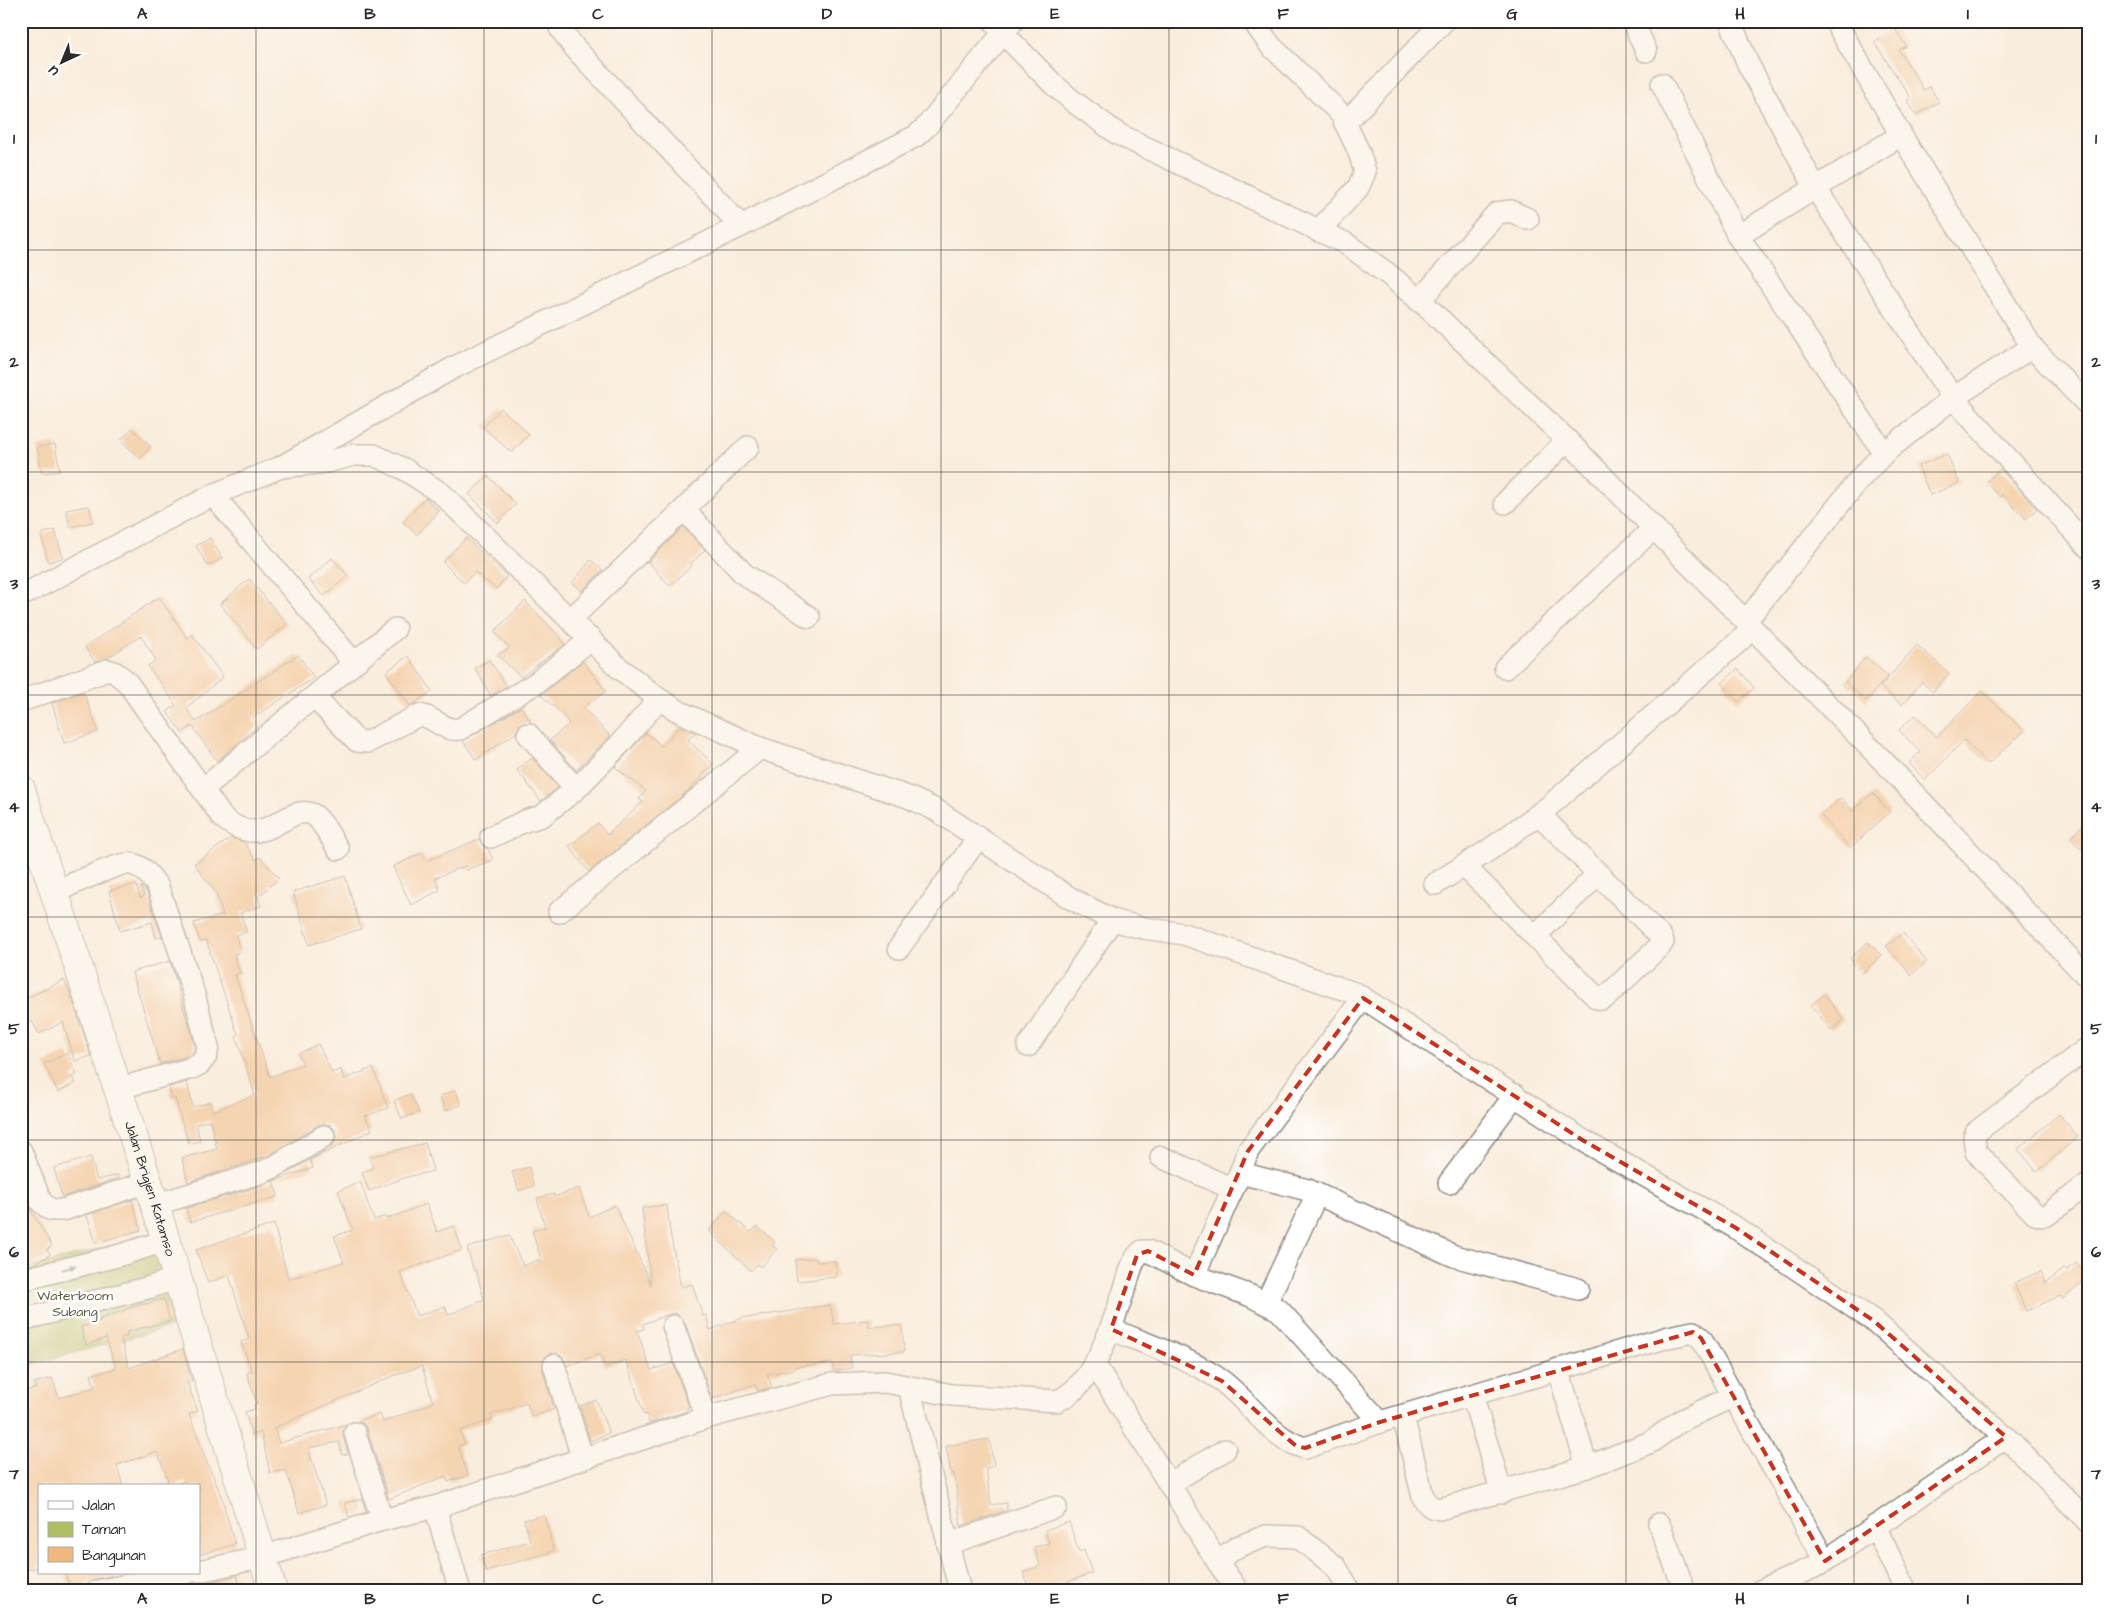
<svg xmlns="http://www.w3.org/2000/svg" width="2110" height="1612" font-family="'Architects Daughter',sans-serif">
	<rect width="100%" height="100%" fill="#fff"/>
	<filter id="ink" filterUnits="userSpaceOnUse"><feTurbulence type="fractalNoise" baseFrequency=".02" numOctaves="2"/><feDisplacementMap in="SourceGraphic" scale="10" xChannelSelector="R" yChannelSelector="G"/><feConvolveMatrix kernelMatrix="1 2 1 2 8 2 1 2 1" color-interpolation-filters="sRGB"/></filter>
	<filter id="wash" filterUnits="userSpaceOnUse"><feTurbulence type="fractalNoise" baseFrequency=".0096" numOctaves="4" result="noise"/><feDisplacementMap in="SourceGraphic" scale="20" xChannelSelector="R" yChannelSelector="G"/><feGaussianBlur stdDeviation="1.12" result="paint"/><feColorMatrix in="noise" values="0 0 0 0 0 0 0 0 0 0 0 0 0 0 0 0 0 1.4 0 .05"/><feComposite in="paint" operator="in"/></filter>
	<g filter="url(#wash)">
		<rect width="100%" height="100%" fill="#f9eddd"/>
		<polygon fill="#afbe61" stroke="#6d7446" points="153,1235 181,1324 21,1367 21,1270"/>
		<g id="blocks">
			<g fill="#f0b77e">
				<polygon points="1895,29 1906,46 1899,50 1924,90 1930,87 1939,102 1916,115 1907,100 1911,98 1874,42"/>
				<polygon points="501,408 529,434 512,453 483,427"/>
				<polygon points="132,428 151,447 140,459 121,440"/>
				<polygon points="55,444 60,471 42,473 37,447"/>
				<polygon points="1947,454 1959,483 1930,495 1918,466"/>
				<polygon points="2000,469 2037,509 2026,519 2002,495 2000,497 1986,482"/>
				<polygon points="488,476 516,504 498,523 469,494"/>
				<polygon points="425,498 439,511 417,535 403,522"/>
				<polygon points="89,506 93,522 70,527 66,510"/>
				<polygon points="683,527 705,550 691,563 692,565 670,586 648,562"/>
				<polygon points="55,530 63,558 48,562 41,534"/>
				<polygon points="210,538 222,558 208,566 196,546"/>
				<polygon points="466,538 507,576 496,589 475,572 464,583 443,562"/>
				<polygon points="332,558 348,576 324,596 308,579"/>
				<polygon points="591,560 603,570 582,591 572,583"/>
				<polygon points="249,579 287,624 257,649 220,604"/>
				<polygon points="159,597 187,638 192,634 223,677 186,708 196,722 298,655 314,678 252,718 258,726 217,761 192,726 182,733 167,712 176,705 148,666 156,660 141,636 107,658 95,662 85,647"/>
				<polygon points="525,601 558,635 565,644 521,677 497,655 510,648 494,632"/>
				<polygon points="1917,645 1949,673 1933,692 1922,682 1902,705 1880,687"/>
				<polygon points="408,656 432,691 410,706 386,672"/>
				<polygon points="1866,657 1888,676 1866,701 1845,682"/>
				<polygon points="489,660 507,686 491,696 475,668"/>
				<polygon points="583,661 606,691 583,708 610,736 576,770 550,740 569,724 560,712 541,695"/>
				<polygon points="1738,669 1754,688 1738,702 1722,683"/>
				<polygon points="1982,691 2024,731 1988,764 1964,740 1925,780 1909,763 1920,752 1899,730 1915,715 1937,737"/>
				<polygon points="84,692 98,732 64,743 52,703"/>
				<polygon points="521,707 531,722 520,724 516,733 476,760 463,741"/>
				<polygon points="680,726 695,733 688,740 713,764 690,789 589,872 569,846 598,823 607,835 643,802 639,799 646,791 615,767 646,733 662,746"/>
				<polygon points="532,758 558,787 541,801 517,770"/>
				<polygon points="1873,793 1890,812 1850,848 1821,815 1841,798 1853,811"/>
				<polygon points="2089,819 2089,856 2070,838"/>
				<polygon points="231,838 244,842 256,860 260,857 279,878 258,897 261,906 240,913 247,932 236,935 240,952 234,954 240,973 235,975 270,1077 303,1064 298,1054 318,1044 332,1073 341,1069 344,1079 373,1068 388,1108 365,1116 372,1130 310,1160 313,1168 273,1181 278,1195 276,1197 190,1222 186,1208 264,1185 279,1178 331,1147 335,1142 336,1136 335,1130 330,1125 324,1124 318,1125 268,1156 188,1182 182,1158 217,1149 210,1120 196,1124 200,1141 189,1144 175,1099 172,1099 169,1087 187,1082 193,1107 210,1102 213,1111 255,1095 236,1036 238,1035 206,940 200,942 194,923 223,915 216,893 194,864"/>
				<polygon points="479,839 484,847 488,849 493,860 466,870 465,866 435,878 440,890 411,905 393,867 422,853 426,861"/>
				<polygon points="345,876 361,929 309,945 293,892"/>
				<polygon points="136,884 140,898 144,896 141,886 147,893 162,937 156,938 152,922 120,931 109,891"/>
				<polygon points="1903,933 1927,962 1911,975 1886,946"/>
				<polygon points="1868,942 1881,955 1863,973 1850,959"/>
				<polygon points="170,961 195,1047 192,1054 187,1056 160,1064 132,972"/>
				<polygon points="64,980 70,992 91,1056 75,1061 63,1022 39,1034 32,1021 21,1027 21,1001"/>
				<polygon points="1824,994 1844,1020 1831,1030 1811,1005"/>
				<polygon points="67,1053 77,1074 72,1077 76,1083 58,1092 44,1064"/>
				<polygon points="456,1090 461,1105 445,1111 440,1096"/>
				<polygon points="410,1094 419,1112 402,1119 394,1101"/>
				<polygon points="2059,1114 2078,1137 2037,1172 2018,1149"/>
				<polygon points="425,1143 433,1171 407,1177 369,1191 362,1172 373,1168 369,1157"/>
				<polygon points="91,1157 97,1180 118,1175 119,1178 62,1197 54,1168"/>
				<polygon points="529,1167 534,1186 519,1191 512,1172"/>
				<polygon points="360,1182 374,1220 385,1216 386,1219 427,1204 437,1232 454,1226 462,1250 400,1272 417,1316 445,1306 448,1315 484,1300 476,1270 474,1271 467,1248 509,1235 523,1266 541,1259 532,1231 545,1227 537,1198 554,1194 554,1197 579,1188 589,1217 615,1205 651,1285 642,1208 667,1205 670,1232 681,1287 692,1284 703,1316 706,1315 710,1330 745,1317 746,1318 830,1305 834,1324 868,1320 869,1327 902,1325 904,1352 850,1355 852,1368 834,1371 832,1363 794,1367 795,1369 767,1374 772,1387 758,1391 755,1384 712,1399 685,1322 676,1313 669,1314 643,1324 644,1329 637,1331 651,1370 673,1363 689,1407 687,1408 687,1411 649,1423 647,1414 644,1415 626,1360 605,1367 600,1354 567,1366 562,1356 551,1353 545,1357 542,1368 554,1409 532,1417 527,1403 491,1415 493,1419 460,1431 465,1444 458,1446 468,1475 448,1482 446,1476 389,1499 367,1429 363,1424 358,1421 380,1414 383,1422 433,1403 422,1366 393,1376 274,1428 279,1443 347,1424 343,1430 343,1436 348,1454 342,1455 339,1442 308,1448 326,1505 299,1513 286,1470 270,1473 261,1432 252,1435 245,1412 255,1409 254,1404 257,1404 247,1373 252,1371 241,1342 249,1339 229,1275 208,1283 196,1250 274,1224 288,1279 344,1262 334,1236 353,1230 338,1191"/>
				<polygon points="21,1188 29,1207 52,1246 47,1249 50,1255 34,1264 21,1267"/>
				<polygon points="132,1200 141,1230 96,1243 87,1215"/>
				<polygon points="726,1211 750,1232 758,1227 775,1242 772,1245 777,1249 761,1267 757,1264 751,1271 709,1231"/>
				<polygon points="816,1258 817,1262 835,1261 837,1277 797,1281 795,1260"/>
				<polygon points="2076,1263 2089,1277 2063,1299 2060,1296 2026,1311 2014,1283 2041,1271 2046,1283 2065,1268 2067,1270"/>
				<polygon points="164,1299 170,1321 126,1332 128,1336 121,1338 129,1368 183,1349 192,1381 187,1382 198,1411 189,1414 211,1473 212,1473 225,1506 224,1506 235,1544 199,1555 199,1486 187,1486 185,1481 170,1486 158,1453 156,1452 117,1465 123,1486 39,1486 39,1567 21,1571 21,1392 36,1388 34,1383 52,1378 59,1398 95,1387 91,1375 116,1368 106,1338 86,1345 81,1327 100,1321 100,1319 125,1310 125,1309"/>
				<polygon points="596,1400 609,1433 590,1441 580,1406"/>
				<polygon points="989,1439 994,1466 986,1468 991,1505 1007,1503 1007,1510 961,1526 954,1473 951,1474 946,1446"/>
				<polygon points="362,1499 366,1512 349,1517 345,1503"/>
				<polygon points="544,1515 554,1551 486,1571 481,1555 530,1541 524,1520"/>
				<polygon points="1069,1522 1079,1552 1084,1550 1092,1573 1043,1591 1030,1591 1023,1572 1040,1566 1034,1547 1049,1543 1045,1530"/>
				<polygon points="65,1573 110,1573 111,1576 95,1579 87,1584 70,1589"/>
				<polygon points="237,1576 242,1591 190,1591 189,1588 207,1582"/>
			</g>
		</g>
	</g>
	<g filter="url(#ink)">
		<use href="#blocks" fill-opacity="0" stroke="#928c84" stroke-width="1"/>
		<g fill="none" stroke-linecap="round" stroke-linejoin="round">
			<defs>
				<g id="minor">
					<polyline points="561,21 560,28 573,46 741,226"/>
					<polyline points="994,21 1003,33 1053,84 1074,102 1118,134 1345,243 1388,274 1425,305 1567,440 1889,767 2089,979"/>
					<polyline points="1253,21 1270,45 1341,114 1359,152 1365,172 1358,188 1318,231"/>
					<polyline points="1633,21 1646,51"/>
					<polyline points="1730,21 1748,64 1816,189 1953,398 2089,548"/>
					<polyline points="1835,21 1901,135 2032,347 2089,406"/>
					<polyline points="1662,84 1738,236 1884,453"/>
					<polyline points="1345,123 1444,21"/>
					<polyline points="1738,236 1901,135"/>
					<polyline points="1419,301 1497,213 1511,211 1528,219"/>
					<polyline points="281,467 327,462 354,455 374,455 404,469 442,494 618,667 659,699 680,712 760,748 908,797 936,810 1070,898 1112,920 1143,928 1184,934 1357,994 1584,1141 1736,1228 1874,1321 2012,1443 2089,1523"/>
					<polyline points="213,495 354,663"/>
					<polyline points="1505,503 1567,440"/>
					<polyline points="684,510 744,574 809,617"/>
					<polyline points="21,596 213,495 281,467 453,368 741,226 916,136 926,127 1013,21"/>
					<polyline points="571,619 748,447"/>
					<polyline points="1746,621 1858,481 1884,453 1953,398 2032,347"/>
					<polyline points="1505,668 1654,528"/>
					<path d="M314,697L357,741L368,742L419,715C434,716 443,732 460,729L536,683L591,639"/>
					<path d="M21,701L108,670L116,673L127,682L222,817C266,855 285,803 312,814C321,818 332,840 338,849"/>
					<polyline points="528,734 576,789"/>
					<polyline points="203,789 395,629"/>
					<polyline points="491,837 525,821 542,816 576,789 619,745 659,699"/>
					<polyline points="1464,866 1597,998 1602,999 1606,997 1660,946 1663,942 1661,937 1539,814"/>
					<polyline points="1435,884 1489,850 1547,808 1753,629"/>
					<path d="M54,892C69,886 120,861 132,864C144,867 151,877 158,887L194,994L208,1047L206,1056L200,1064L192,1068L117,1089"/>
					<polyline points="559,912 760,748"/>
					<polyline points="1535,936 1598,874"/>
					<polyline points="899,948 978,838"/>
					<polyline points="1028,1046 1112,920"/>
					<polyline points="2089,1047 1976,1132 1974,1138 1976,1152 2035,1214 2042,1216 2047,1215 2089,1183"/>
					<polyline points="21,1151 41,1202 51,1210 63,1210 148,1182"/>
					<polyline points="1161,1157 1233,1189"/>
					<polyline points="1240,1173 1308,1190 1454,1256 1578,1289"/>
					<polyline points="1449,1183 1515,1095"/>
					<polyline points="154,1205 260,1173 274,1167 324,1136"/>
					<polyline points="1194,1275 1240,1173 1248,1151 1363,998"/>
					<polyline points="21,1280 117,1256 165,1241"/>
					<polyline points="1266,1303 1317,1194"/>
					<polyline points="21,1320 151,1287 177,1278"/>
					<polyline points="673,1326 706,1418"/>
					<path d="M1111,1329C1148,1345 1190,1358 1222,1381C1250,1402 1271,1439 1305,1448L1380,1422L1669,1337L1693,1332L1701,1338L1825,1561"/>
					<polyline points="1094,1363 1217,1561 1238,1591"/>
					<polyline points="554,1365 582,1457"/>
					<polyline points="1558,1369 1587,1467"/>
					<polyline points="909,1387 960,1591"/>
					<polyline points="1472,1395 1502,1493"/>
					<path d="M1403,1416L1423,1497C1427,1505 1431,1508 1440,1509L1587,1467L1651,1442L1680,1421L1734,1396"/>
					<polyline points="355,1433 382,1520"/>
					<polyline points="1169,1484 1225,1450"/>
					<polyline points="435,1507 460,1591"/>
					<polyline points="1659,1524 1685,1591"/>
					<polyline points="1875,1526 1906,1591"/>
					<polyline points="948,1544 1056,1507"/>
					<polyline points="1217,1561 1237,1547 1266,1536 1298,1537 1336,1567 1350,1591"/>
					<path d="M199,1571L263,1557L382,1520L435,1507L706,1418L832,1384L885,1382L952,1395L1057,1401C1096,1385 1113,1321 1126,1285C1130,1273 1132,1259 1142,1251H1148L1194,1275L1251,1296L1279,1310L1380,1422"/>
					<polyline points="97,1591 187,1573"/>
					<polyline points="1760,1591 1819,1565 2006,1437"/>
				</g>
				<g id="major">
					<path id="s1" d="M21,789L148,1182L273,1591"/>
				</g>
			</defs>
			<use href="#minor" stroke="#928c84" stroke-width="24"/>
			<use href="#major" stroke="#928c84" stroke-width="30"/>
			<use href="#minor" stroke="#fff" stroke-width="21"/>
			<use href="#major" stroke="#fff" stroke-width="28"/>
		</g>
		<defs><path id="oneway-solid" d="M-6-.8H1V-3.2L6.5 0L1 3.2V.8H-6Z" transform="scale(1.25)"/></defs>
		<use fill="#a0a0a0" href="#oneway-solid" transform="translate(69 1268) rotate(-14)"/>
	</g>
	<path d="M0 0H2110V1612H0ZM1363,998L1584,1141L1736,1228L1874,1321L2006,1437L1825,1561L1701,1338L1693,1332L1380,1422L1305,1448L1296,1446L1222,1381L1111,1329L1137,1255L1148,1251L1194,1275L1248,1151Z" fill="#f9eddd" fill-opacity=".55" fill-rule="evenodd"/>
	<path fill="none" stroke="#c8321e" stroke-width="4" stroke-dasharray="10 6" stroke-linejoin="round" d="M1363,998L1584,1141L1736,1228L1874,1321L2006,1437L1825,1561L1701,1338L1693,1332L1380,1422L1305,1448L1296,1446L1222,1381L1111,1329L1137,1255L1148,1251L1194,1275L1248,1151Z"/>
	<path fill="none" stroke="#2b2b2b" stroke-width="1" stroke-opacity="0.55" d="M256,21V1591M484,21V1591M712,21V1591M941,21V1591M1169,21V1591M1398,21V1591M1626,21V1591M1854,21V1591M21,250H2089M21,472H2089M21,695H2089M21,917H2089M21,1140H2089M21,1362H2089"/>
	<g text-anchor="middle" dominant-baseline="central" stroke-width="5" stroke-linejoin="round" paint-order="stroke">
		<g font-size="14" fill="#2b2b2b" stroke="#fff">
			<text stroke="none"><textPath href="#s1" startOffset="420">Jalan Brigjen Katamso</textPath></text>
		</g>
		<g font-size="14" fill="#595e3e" stroke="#fff">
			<text x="75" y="1296">Waterboom<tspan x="75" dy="16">Subang</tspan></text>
		</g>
	</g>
	<rect width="2110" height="1612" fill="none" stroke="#fff" stroke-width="55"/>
	<rect x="38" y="1484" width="162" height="90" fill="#ffffff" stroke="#aaaaaa"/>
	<rect x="48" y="1501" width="25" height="8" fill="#ffffff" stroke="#aaaaaa"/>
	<text x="82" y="1510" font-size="15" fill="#2b2b2b">Jalan</text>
	<rect x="48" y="1522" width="25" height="15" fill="#afbe61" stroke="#aaaaaa"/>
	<text x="82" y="1534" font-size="15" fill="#2b2b2b">Taman</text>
	<rect x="48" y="1547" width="25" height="15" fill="#f0b77e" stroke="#aaaaaa"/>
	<text x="82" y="1560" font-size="15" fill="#2b2b2b">Bangunan</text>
	<g transform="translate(62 62) rotate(224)" stroke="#ffffff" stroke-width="4" paint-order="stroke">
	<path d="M0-4L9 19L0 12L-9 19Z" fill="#2b2b2b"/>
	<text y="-8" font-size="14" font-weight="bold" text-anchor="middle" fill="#2b2b2b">U</text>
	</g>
	<rect x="28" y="28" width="2054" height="1556" fill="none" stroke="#2b2b2b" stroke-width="2"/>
	<g font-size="16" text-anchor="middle" font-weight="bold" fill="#2b2b2b">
		<text x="142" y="19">A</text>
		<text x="370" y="19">B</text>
		<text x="598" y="19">C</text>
		<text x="827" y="19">D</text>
		<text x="1055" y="19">E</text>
		<text x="1283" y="19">F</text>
		<text x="1512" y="19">G</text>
		<text x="1740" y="19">H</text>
		<text x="1968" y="19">I</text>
		<text x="14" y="144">1</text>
		<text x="2096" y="144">1</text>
		<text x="14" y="367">2</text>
		<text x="2096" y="367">2</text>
		<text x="14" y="589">3</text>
		<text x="2096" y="589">3</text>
		<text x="14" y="812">4</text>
		<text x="2096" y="812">4</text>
		<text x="14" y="1034">5</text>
		<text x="2096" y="1034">5</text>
		<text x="14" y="1257">6</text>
		<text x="2096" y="1257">6</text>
		<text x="14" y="1479">7</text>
		<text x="2096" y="1479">7</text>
		<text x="142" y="1604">A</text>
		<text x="370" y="1604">B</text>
		<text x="598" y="1604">C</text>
		<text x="827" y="1604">D</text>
		<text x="1055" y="1604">E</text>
		<text x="1283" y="1604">F</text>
		<text x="1512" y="1604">G</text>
		<text x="1740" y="1604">H</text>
		<text x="1968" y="1604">I</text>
	</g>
</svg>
